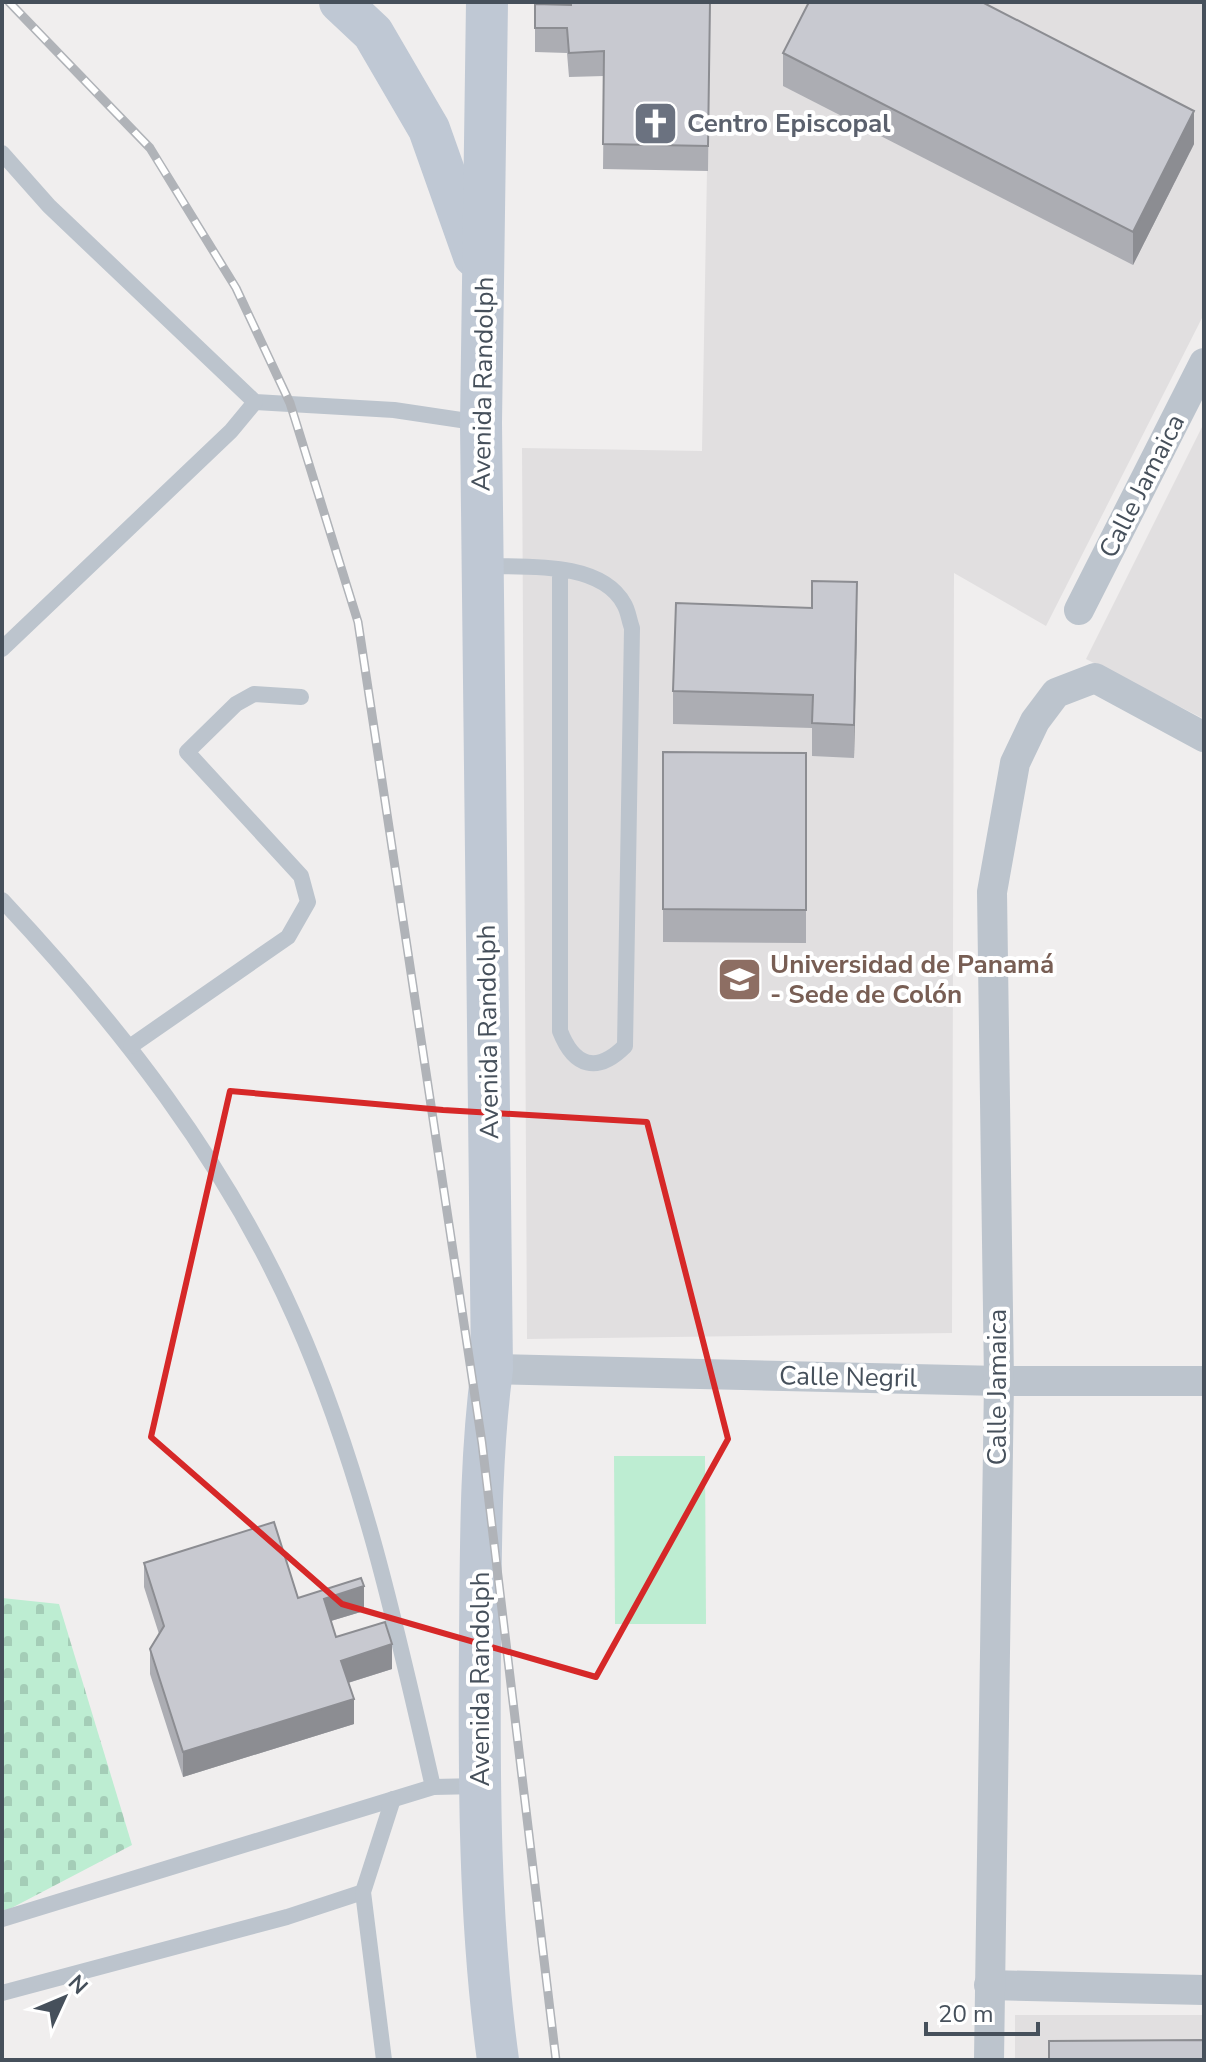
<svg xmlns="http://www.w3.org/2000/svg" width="1206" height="2062" font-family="'Nunito Sans',sans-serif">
	<defs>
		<pattern id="cemetery-stones" width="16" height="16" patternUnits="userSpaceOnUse" patternTransform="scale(2)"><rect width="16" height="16" fill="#bdedd2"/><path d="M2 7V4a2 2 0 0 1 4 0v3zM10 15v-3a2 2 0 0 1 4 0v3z" fill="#a4cdb7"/></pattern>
	</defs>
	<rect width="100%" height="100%" fill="#f0eeee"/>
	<g fill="#e1dfe0">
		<polygon points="710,2 1204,2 1204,314 1046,626 954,573 952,1333 527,1339 522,448 702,451"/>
		<polygon points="1204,423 1204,719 1086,659"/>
		<rect x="1015" y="2015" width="189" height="45"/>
	</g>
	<polygon fill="url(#cemetery-stones)" points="2,1598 59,1604 132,1845 2,1913"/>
	<polygon fill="#bdedd2" points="614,1456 705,1456 706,1624 615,1624"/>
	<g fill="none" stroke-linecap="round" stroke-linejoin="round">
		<g stroke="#bcc4cd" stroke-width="16">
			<polyline points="2,153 49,206 255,402 394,410 481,423"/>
			<path d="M485,566C526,567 601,561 624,604C628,610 629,620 632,628L625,1046C597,1074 574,1067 560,1031V571"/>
			<polyline points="2,649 231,431 255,402"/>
			<path d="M2,900C119,1025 225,1160 295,1318C361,1466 397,1629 433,1787"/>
			<polyline points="131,1046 288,937 308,902 301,876 187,752 236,704 254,694 301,697"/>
			<polyline points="2,1919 433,1787 479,1786"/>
			<polyline points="2,1993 287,1917 363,1892"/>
			<polyline points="384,2060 363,1892 393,1799"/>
		</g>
		<g stroke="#bcc4cd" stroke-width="30">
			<polyline points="1079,610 1204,363"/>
			<polyline points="492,1369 999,1381 1204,1381"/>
			<polyline points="989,1985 1204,1990"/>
			<polyline points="989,2060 999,1381 992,892 1015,763 1035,721 1056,693 1095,678 1204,737"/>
		</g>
		<g stroke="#bfc8d4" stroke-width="42">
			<polyline points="340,2 373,33 429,129 474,256"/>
			<path d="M487,2L481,423L492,1369C480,1460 481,1550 480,1642C479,1781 479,1922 498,2060"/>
		</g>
		<defs>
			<polyline id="rail" points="9,2 150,148 236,288 290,403 358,622 482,1443 556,2060"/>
		</defs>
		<use href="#rail" stroke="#b0b3b8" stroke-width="9"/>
		<use href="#rail" stroke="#fff" stroke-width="6" stroke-dasharray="18" stroke-linecap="butt"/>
	</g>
	<g fill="#acadb3">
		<polygon points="710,2 708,171 603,169 604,76 569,77 567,53 535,52 535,4 571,5"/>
		<polygon points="783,53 1194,144 1133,265 783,86"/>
		<polygon points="812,608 857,615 854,758 812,756 812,728 673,724 673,691"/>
		<polygon points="663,752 806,753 806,943 663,942"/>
		<polygon points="144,1563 298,1598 364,1611 331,1621 336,1637 392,1669 348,1683 354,1724 183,1777 150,1674 150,1649 159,1634 144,1587"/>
	</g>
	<g fill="#8c8d92">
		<polygon points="1194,111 1194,144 1133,265 1133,232"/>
		<polygon points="857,582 857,615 854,758 854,725"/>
		<polygon points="364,1586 364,1611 324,1623 324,1599"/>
		<polygon points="392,1644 392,1669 341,1685 341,1661"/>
		<polygon points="354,1699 354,1724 183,1777 183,1752"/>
	</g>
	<g fill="#c8c9d0" stroke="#8c8d92" stroke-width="2">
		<polygon points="571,2 710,2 708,146 603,144 604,51 569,53 567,28 535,28 535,4 571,5"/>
		<polygon points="809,2 982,2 1194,111 1133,232 783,53"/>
		<polygon points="812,581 857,582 854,725 812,723 813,695 673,691 676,603 812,608"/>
		<polygon points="663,752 806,753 806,910 663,909"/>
		<polygon points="274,1522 298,1598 361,1578 364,1586 324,1599 336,1637 385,1622 392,1644 341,1661 354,1699 183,1752 150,1649 164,1626 144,1563"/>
		<polygon points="1204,2040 1204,2060 1049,2060 1049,2041"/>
	</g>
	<path fill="none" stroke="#d62828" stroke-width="6" stroke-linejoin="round" d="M230,1091L443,1110L647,1122L728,1439L596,1677L342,1604L151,1437Z"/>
	<defs>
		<symbol id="church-square" viewBox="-11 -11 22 22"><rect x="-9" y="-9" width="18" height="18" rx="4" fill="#6b7280" stroke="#fff"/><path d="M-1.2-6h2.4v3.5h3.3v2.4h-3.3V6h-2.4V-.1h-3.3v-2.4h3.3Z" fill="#fff"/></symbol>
		<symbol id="university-square" viewBox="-11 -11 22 22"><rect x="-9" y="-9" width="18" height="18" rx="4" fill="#8d6e63" stroke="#fff"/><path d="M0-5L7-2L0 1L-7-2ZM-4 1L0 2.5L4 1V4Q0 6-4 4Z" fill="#fff"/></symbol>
	</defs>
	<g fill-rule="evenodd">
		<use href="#church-square" x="630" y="98" width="51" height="51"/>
		<use href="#university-square" x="714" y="954" width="51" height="51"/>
	</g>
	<g text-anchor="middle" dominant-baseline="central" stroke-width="8" stroke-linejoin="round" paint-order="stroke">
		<g font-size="26" font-weight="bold" fill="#5b616d" stroke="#fff" text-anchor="start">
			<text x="687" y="123">Centro Episcopal</text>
		</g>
		<g font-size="26" fill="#46505b" stroke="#fff">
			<text transform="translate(483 384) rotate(-89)">Avenida Randolph</text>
			<text transform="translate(1142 486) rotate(-63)">Calle Jamaica</text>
			<text transform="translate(488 1032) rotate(-91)">Avenida Randolph</text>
			<text transform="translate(848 1377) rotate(1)">Calle Negril</text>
			<text transform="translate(997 1387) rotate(-90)">Calle Jamaica</text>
			<text transform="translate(480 1679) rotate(-90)">Avenida Randolph</text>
		</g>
		<g font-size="26" font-weight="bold" fill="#785e54" stroke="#fff" text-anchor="start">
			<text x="770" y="964">Universidad de Panamá<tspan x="770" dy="30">- Sede de Colón</tspan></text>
		</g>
	</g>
	<rect width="1206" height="2062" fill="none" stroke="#46505b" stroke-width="8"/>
	<g transform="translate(64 1998) rotate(46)" stroke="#ffffff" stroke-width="6" paint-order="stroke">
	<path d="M0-6L14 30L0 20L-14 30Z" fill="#46505b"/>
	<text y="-12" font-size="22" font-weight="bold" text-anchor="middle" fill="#46505b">N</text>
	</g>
	<path d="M926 2022v12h112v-12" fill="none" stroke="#46505b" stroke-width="4"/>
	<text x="938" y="2022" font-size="24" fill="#46505b" stroke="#ffffff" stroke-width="6" paint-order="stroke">20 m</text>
</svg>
